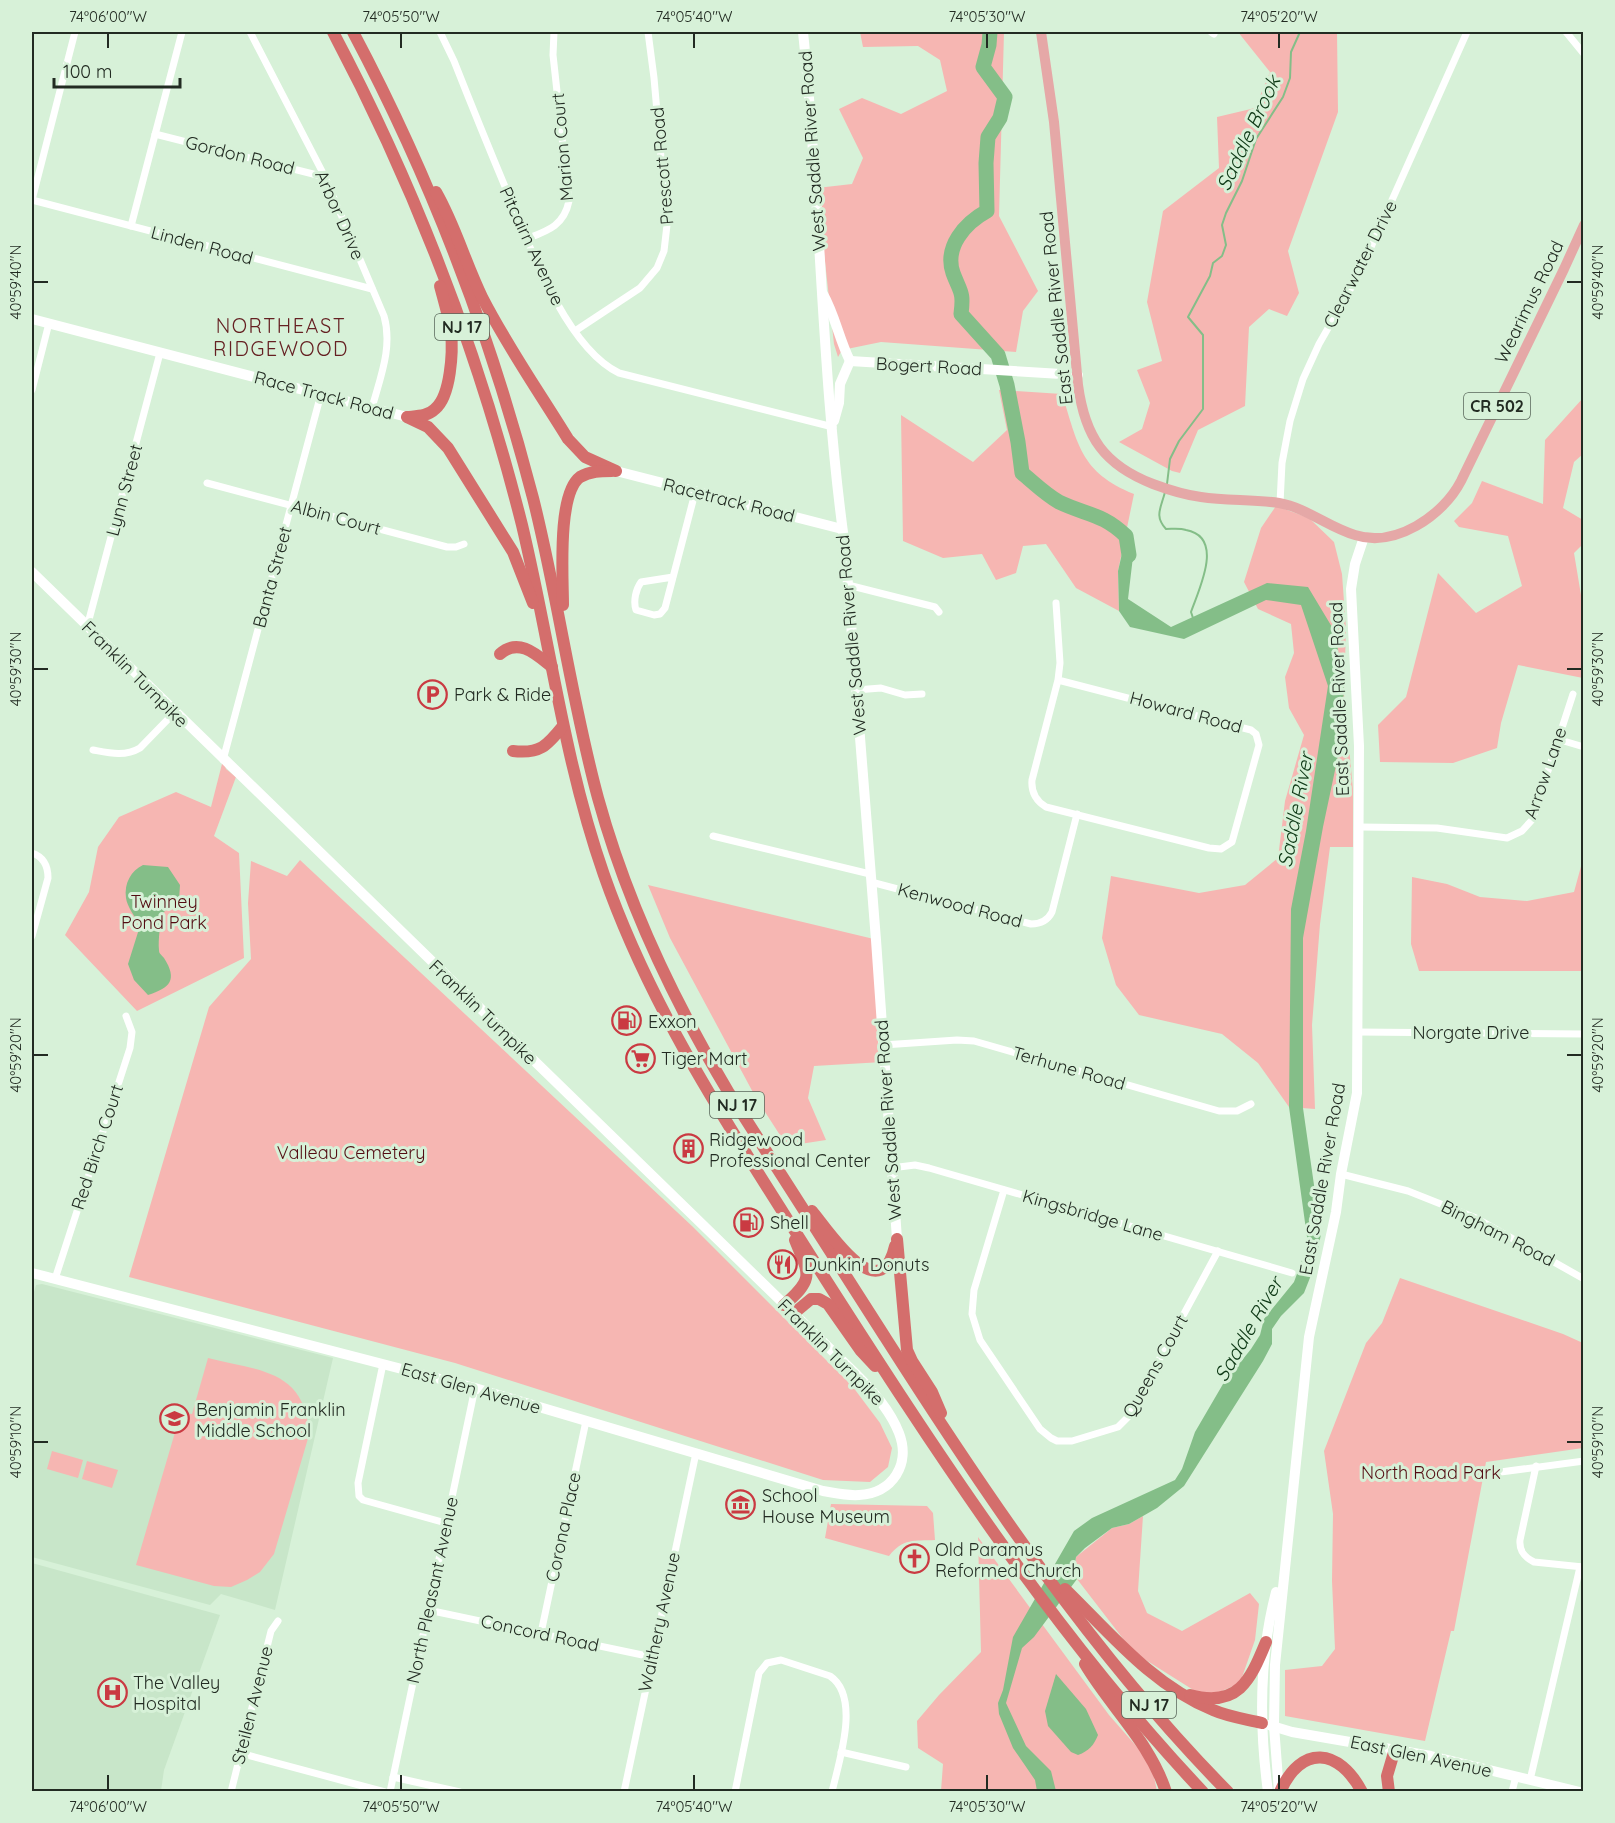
<svg xmlns="http://www.w3.org/2000/svg" width="1615" height="1823" font-family="Quicksand,sans-serif">
	<rect width="100%" height="100%" fill="#d7f1d8"/>
	<g fill="#c8e6c9">
		<polygon points="42,1284 333,1358 275,1610 221,1594 210,1605 32,1557 32,1299 36,1285"/>
		<polygon points="32,1563 220,1615 164,1770 161,1791 32,1791"/>
	</g>
	<g fill="#f6b6b2">
		<polygon points="860,32 1004,32 999,216 1038,291 1023,311 1016,352 881,342 842,350 838,357 834,344 817,188 852,184 863,158 839,109 862,98 901,114 947,91 940,60 918,46 863,47"/>
		<polygon points="1238,32 1337,32 1338,112 1288,251 1299,293 1287,316 1269,309 1249,327 1245,406 1198,430 1180,473 1172,471 1119,442 1142,429 1150,403 1137,370 1162,361 1147,302 1163,211 1219,168 1217,117 1255,108 1270,72"/>
		<path d="M999,390L1062,394C1078,444 1080,472 1134,494L1118,571L1119,611L1076,588L1046,544L1023,546L1016,573L996,580L982,554L943,558L903,541L901,415L973,462L1007,430Z"/>
		<polygon points="1583,398 1583,454 1574,462 1563,508 1583,520 1583,544 1574,553 1582,601 1583,602 1583,678 1518,665 1501,723 1497,748 1453,763 1380,762 1378,725 1406,697 1438,573 1476,613 1522,586 1508,536 1459,527 1454,521 1472,503 1482,481 1543,504 1545,440"/>
		<polygon points="1276,506 1309,518 1334,542 1342,574 1346,629 1344,694 1353,789 1353,847 1330,847 1320,924 1312,1025 1315,1109 1289,1107 1258,1063 1222,1034 1139,1015 1116,985 1102,938 1111,876 1199,893 1245,885 1278,858 1285,801 1304,735 1289,708 1285,677 1294,653 1291,624 1258,609 1244,582 1261,528"/>
		<polygon points="223,760 226,769 236,777 214,836 239,853 244,958 137,1011 65,935 89,892 98,847 119,817 176,792 211,807"/>
		<polygon points="1583,859 1583,971 1419,971 1411,944 1412,877 1447,884 1480,897 1527,901 1574,892"/>
		<polygon points="300,860 692,1226 853,1387 880,1423 892,1448 888,1467 870,1482 823,1480 455,1363 129,1277 209,1007 251,959 248,903 251,861 287,876"/>
		<polygon points="648,885 878,940 883,1062 814,1066 808,1098 826,1140 787,1146 756,1098 670,938"/>
		<polygon points="1400,1278 1563,1334 1583,1343 1583,1448 1486,1462 1454,1631 1451,1631 1425,1741 1285,1716 1285,1670 1322,1666 1335,1649 1332,1581 1333,1514 1324,1451 1366,1343 1382,1323"/>
		<path d="M208,1358C260,1371 306,1370 309,1435L274,1554L260,1572L247,1580L231,1587L214,1586L136,1565L181,1412L192,1414Z"/>
		<polygon points="52,1451 83,1460 78,1478 47,1469"/>
		<polygon points="87,1461 118,1470 112,1488 82,1479"/>
		<path d="M831,1504L927,1506L933,1513L935,1540C914,1541 903,1538 889,1556L825,1538Z"/>
		<polygon points="1143,1516 1138,1591 1147,1613 1182,1631 1250,1593 1259,1604 1255,1640 1240,1683 1206,1698 1141,1657 1141,1662 1077,1579 1075,1563 1076,1557 1112,1528 1129,1524"/>
		<polygon points="978,1537 1109,1715 1151,1763 1157,1791 941,1791 943,1764 918,1748 917,1721 939,1695 981,1652"/>
	</g>
	<g fill="#84be88">
		<polygon points="1126,536 1134,548 1128,599 1171,627 1267,583 1308,587 1335,632 1344,687 1341,742 1323,827 1303,938 1303,1108 1321,1234 1315,1265 1304,1293 1281,1316 1272,1329 1272,1344 1263,1361 1184,1486 1157,1508 1129,1524 1112,1528 1085,1548 1076,1557 1075,1563 1077,1579 1034,1637 1022,1648 1006,1703 1026,1746 1051,1771 1056,1791 1037,1791 1035,1780 1013,1748 999,1714 998,1703 1003,1690 1013,1637 1074,1531 1092,1518 1175,1480 1182,1469 1195,1432 1223,1384 1251,1349 1260,1335 1264,1319 1294,1282 1308,1244 1289,1107 1291,909 1306,831 1328,686 1301,605 1266,600 1184,639 1130,627 1119,611 1118,571"/>
		<path d="M143,865L168,867L180,885L179,900C175,903 168,908 164,912C160,920 158,941 159,950C159,954 161,954 164,958C178,980 170,988 148,995L134,980L128,964L139,929V924C135,917 127,906 126,898C124,883 131,871 143,865Z"/>
		<path d="M1056,1674L1086,1709L1098,1735C1094,1745 1089,1751 1078,1755L1071,1752L1048,1726L1045,1711Z"/>
	</g>
	<g fill="none" stroke-linecap="round" stroke-linejoin="round">
		<g stroke="#84be88" stroke-width="2">
			<polyline points="1167,484 1170,459 1179,441 1203,409 1203,335 1188,317 1210,276 1213,263 1222,256 1226,245 1222,225 1226,213 1242,181 1256,139 1283,97 1290,78 1291,52 1300,32"/>
			<path d="M1165,492C1161,508 1154,516 1166,529C1173,529 1180,528 1186,530C1225,537 1199,589 1191,612L1193,618"/>
		</g>
		<path stroke="#84be88" stroke-width="15" d="M990,32L989,45L983,67L1005,97L1000,118L988,137L986,163L987,211C965,223 944,247 953,273C960,292 964,291 961,314L998,355L1007,385L1018,442L1022,473C1034,483 1045,494 1059,502C1086,515 1102,513 1126,536L1129,555"/>
		<g stroke="#fff" stroke-width="7">
			<path d="M250,32L325,177L384,316C393,347 380,378 372,408"/>
			<path d="M440,32L454,61C471,104 488,146 506,189C528,242 565,347 619,373L833,427"/>
			<polyline points="1211,32 1214,34"/>
			<polyline points="1566,32 1584,54"/>
			<polyline points="155,134 325,177"/>
			<polyline points="32,200 372,289"/>
			<polyline points="32,200 75,32"/>
			<polyline points="131,226 182,32"/>
			<path d="M526,239C547,231 564,226 569,201L553,55L554,32"/>
			<polyline points="575,331 640,288 657,268 664,251 667,225 654,78 648,32"/>
			<polyline points="32,390 49,323"/>
			<polyline points="207,483 447,547 456,547 464,544"/>
			<polyline points="1280,503 1282,463 1290,421 1303,379 1319,344 1359,274 1467,32"/>
			<path d="M673,577L641,582C636,589 633,601 636,610L654,615L660,614L665,608L695,493"/>
			<polyline points="848,585 935,607 939,612"/>
			<path d="M1056,603L1060,663L1058,680L1032,780C1031,792 1036,801 1046,807L1209,848L1221,849L1232,842L1259,745L1256,734L1251,730L1058,680"/>
			<polyline points="87,627 160,353"/>
			<polyline points="856,690 881,688 905,695 922,694"/>
			<polyline points="1557,739 1584,747"/>
			<path d="M93,750C109,753 125,757 140,748L174,713"/>
			<polyline points="223,760 321,394"/>
			<polyline points="1360,827 1437,828 1507,838 1522,831 1532,820 1573,694"/>
			<polyline points="713,836 870,874"/>
			<path d="M32,853C44,857 48,866 48,878L32,936"/>
			<path d="M871,882L1031,924C1041,924 1048,920 1052,912L1077,814"/>
			<polyline points="1358,1032 1584,1034"/>
			<polyline points="883,1045 957,1040 974,1041 1219,1111 1237,1111 1251,1104"/>
			<polyline points="891,1168 915,1165 929,1168 1292,1273"/>
			<polyline points="1341,1174 1408,1191 1476,1218 1584,1279"/>
			<polyline points="1004,1190 974,1290 972,1314 980,1340 1040,1429 1051,1438 1057,1441 1072,1441 1118,1427 1128,1417 1218,1251"/>
			<polyline points="55,1279 130,1048 132,1032 126,1016"/>
			<polyline points="383,1364 358,1483 359,1496 363,1500 446,1523"/>
			<path d="M1536,1466L1520,1540C1519,1551 1524,1557 1534,1562L1583,1567"/>
			<polyline points="1493,1473 1584,1461"/>
			<polyline points="428,1610 652,1657"/>
			<polyline points="541,1633 586,1421"/>
			<polyline points="841,1752 906,1767"/>
			<polyline points="240,1753 385,1792"/>
			<polyline points="393,1777 460,1792"/>
			<polyline points="1530,1780 1580,1567"/>
			<polyline points="231,1792 271,1631 278,1621"/>
			<polyline points="390,1792 475,1388"/>
			<polyline points="624,1792 696,1453"/>
			<path d="M735,1792L759,1673L767,1663L781,1660L830,1676C861,1697 839,1761 832,1792"/>
			<polyline points="1512,1792 1516,1776"/>
		</g>
		<g stroke="#fff" stroke-width="10">
			<path d="M803,32C821,203 821,376 845,547L876,940L897,1239"/>
			<path d="M823,294C835,315 839,339 850,361"/>
			<polyline points="32,319 407,417"/>
			<polyline points="850,361 1078,375"/>
			<polyline points="834,421 839,403 840,384 850,361"/>
			<polyline points="616,471 842,529"/>
			<path d="M32,572L856,1374C873,1391 890,1410 899,1433C911,1464 893,1493 859,1495C847,1496 835,1493 823,1491L475,1388L32,1273"/>
			<polyline points="1269,1725 1292,1732 1431,1756 1580,1792"/>
			<path d="M1268,1792C1259,1725 1259,1657 1276,1592"/>
			<polyline points="1279,1792 1274,1726 1275,1665 1309,1337 1336,1212 1341,1174 1357,1093 1359,746 1351,589 1355,564 1364,537"/>
		</g>
		<path stroke="#e5a8a7" stroke-width="10" d="M1041,32L1054,122L1078,385C1085,437 1104,465 1153,484C1169,490 1185,495 1201,497C1227,501 1253,499 1279,503C1307,508 1328,527 1355,535C1395,548 1443,516 1461,481L1564,269L1584,225"/>
		<g stroke="#d46e6c" stroke-width="12">
			<path d="M333,32C415,187 479,354 522,525C550,642 564,761 604,875C654,1018 739,1142 819,1269C936,1452 1053,1633 1203,1792"/>
			<path d="M353,32C431,179 491,336 533,498C558,597 571,699 598,798C627,903 673,1000 729,1093C781,1175 833,1256 885,1337C987,1497 1094,1656 1228,1792"/>
			<path d="M436,192C455,225 465,262 482,297C507,346 539,392 568,439L585,457L616,471"/>
			<polyline points="407,417 428,427 448,448 513,552 533,603"/>
			<path d="M408,417C418,416 428,416 435,409C451,396 453,351 451,332C449,317 444,301 440,286"/>
			<path d="M563,605C563,578 557,494 580,477C590,471 601,471 612,471"/>
			<path d="M500,654C519,637 537,655 552,667"/>
			<path d="M513,751C540,754 547,746 563,726"/>
			<path d="M812,1211C828,1230 880,1311 895,1246"/>
			<polyline points="897,1239 907,1350 912,1361 932,1392 941,1413"/>
			<path d="M784,1305C815,1278 809,1275 795,1240"/>
			<polyline points="793,1314 811,1299 819,1299 828,1304 861,1351 875,1366"/>
			<path d="M1065,1589C1111,1634 1152,1685 1213,1710C1229,1717 1246,1719 1262,1723"/>
			<path d="M1085,1664C1111,1708 1150,1742 1166,1792"/>
			<path d="M1190,1695C1238,1708 1250,1681 1266,1642"/>
			<path d="M1280,1792C1301,1744 1339,1748 1362,1792"/>
			<polyline points="1389,1792 1387,1776 1395,1749"/>
		</g>
	</g>
	<path fill="none" stroke="#222b22" stroke-width="2" d="M108,33V48M401,33V48M694,33V48M987,33V48M1279,33V48M33,282H48M1567,282H1582M33,669H48M1567,669H1582M33,1055H48M1567,1055H1582M33,1442H48M1567,1442H1582M108,1775V1790M401,1775V1790M694,1775V1790M987,1775V1790M1279,1775V1790"/>
	<defs>
		<symbol id="parking-ring" viewBox="-11 -11 22 22"><circle r="9.5" fill="#d7f1d8" stroke="#ca3a42" stroke-width="1.5"/><path d="M-3.5-5.5H1a3.5 3.5 0 0 1 0 7H-1V5.5H-3.5ZM-1-3.4V-.6H.8a1.4 1.4 0 0 0 0-2.8Z" fill="#ca3a42"/></symbol>
		<symbol id="fuel-ring" viewBox="-11 -11 22 22"><circle r="9.5" fill="#d7f1d8" stroke="#ca3a42" stroke-width="1.5"/><path d="M-5.5-6h7V0h2V4h1.3V-2.5L3-4.5l.8-.8L6-3V5H2.5V1h-1V6h-7ZM-4.2-4.7v3.2H.2V-4.7Z" fill="#ca3a42"/></symbol>
		<symbol id="supermarket-ring" viewBox="-11 -11 22 22"><circle r="9.5" fill="#d7f1d8" stroke="#ca3a42" stroke-width="1.5"/><path d="M-6-5.5h2.5l.6 2H6L4.5 2H-2.5L-4.4-4H-6ZM-1.5 3.2a1.3 1.3 0 1 0 .1 0ZM3 3.2a1.3 1.3 0 1 0 .1 0Z" fill="#ca3a42"/></symbol>
		<symbol id="building-ring" viewBox="-11 -11 22 22"><circle r="9.5" fill="#d7f1d8" stroke="#ca3a42" stroke-width="1.5"/><path d="M-4-6H4V6H1V3H-1V6H-4ZM-2.5-4.3h1.7v1.8h-1.7ZM.8-4.3h1.7v1.8H.8ZM-2.5-1h1.7V.8h-1.7ZM.8-1h1.7V.8H.8Z" fill="#ca3a42"/></symbol>
		<symbol id="restaurant-ring" viewBox="-11 -11 22 22"><circle r="9.5" fill="#d7f1d8" stroke="#ca3a42" stroke-width="1.5"/><path d="M-5-6h1v4h1v-4h1v4h1v-4h1v5L-1.5 .5V6h-2V.5L-5-1ZM5-6V6H3V1.5H1.5Q1.5-4 5-6Z" fill="#ca3a42"/></symbol>
		<symbol id="school-ring" viewBox="-11 -11 22 22"><circle r="9.5" fill="#d7f1d8" stroke="#ca3a42" stroke-width="1.5"/><path d="M0-5L7-2L0 1L-7-2ZM-4 1L0 2.5L4 1V4Q0 6-4 4Z" fill="#ca3a42"/></symbol>
		<symbol id="museum-ring" viewBox="-11 -11 22 22"><circle r="9.5" fill="#d7f1d8" stroke="#ca3a42" stroke-width="1.5"/><path d="M0-6L6-3V-2H-6V-3ZM-5-1h2V3h-2ZM-1-1h2V3h-2ZM3-1h2V3H3ZM-6 4H6V6H-6Z" fill="#ca3a42"/></symbol>
		<symbol id="church-ring" viewBox="-11 -11 22 22"><circle r="9.5" fill="#d7f1d8" stroke="#ca3a42" stroke-width="1.5"/><path d="M-1.2-6h2.4v3.5h3.3v2.4h-3.3V6h-2.4V-.1h-3.3v-2.4h3.3Z" fill="#ca3a42"/></symbol>
		<symbol id="hospital-ring" viewBox="-11 -11 22 22"><circle r="9.5" fill="#d7f1d8" stroke="#ca3a42" stroke-width="1.5"/><path d="M-5-5h3v3.5h4V-5h3V5h-3V1.5h-4V5h-3Z" fill="#ca3a42"/></symbol>
	</defs>
	<g fill-rule="evenodd">
		<use href="#parking-ring" x="416" y="678" width="33" height="33"/>
		<use href="#fuel-ring" x="610" y="1004" width="33" height="33"/>
		<use href="#supermarket-ring" x="624" y="1042" width="33" height="33"/>
		<use href="#building-ring" x="672" y="1132" width="33" height="33"/>
		<use href="#fuel-ring" x="732" y="1206" width="33" height="33"/>
		<use href="#restaurant-ring" x="766" y="1248" width="33" height="33"/>
		<use href="#school-ring" x="158" y="1402" width="33" height="33"/>
		<use href="#museum-ring" x="724" y="1488" width="33" height="33"/>
		<use href="#church-ring" x="898" y="1542" width="33" height="33"/>
		<use href="#hospital-ring" x="96" y="1676" width="33" height="33"/>
	</g>
	<g text-anchor="middle" dominant-baseline="central" stroke-width="6" stroke-linejoin="round" paint-order="stroke">
		<g fill="#d7f1d8" stroke="#586659" stroke-width="1.5">
			<rect x="435" y="314" width="54" height="26" rx="4.5"/>
			<rect x="1464" y="393" width="66" height="26" rx="4.5"/>
			<rect x="710" y="1092" width="54" height="26" rx="4.5"/>
			<rect x="1122" y="1692" width="54" height="26" rx="4.5"/>
		</g>
		<g font-size="16" font-weight="bold" fill="#222b22">
			<text x="462" y="327">NJ 17</text>
			<text x="1497" y="406">CR 502</text>
			<text x="737" y="1105">NJ 17</text>
			<text x="1149" y="1705">NJ 17</text>
		</g>
		<g font-size="18" fill="#222b22" stroke="#d7f1d8">
			<text transform="translate(562 147) rotate(-95)">Marion Court</text>
			<text transform="translate(812 151) rotate(-94)">West Saddle River Road</text>
			<text transform="translate(240 155) rotate(14)">Gordon Road</text>
			<text transform="translate(662 166) rotate(-95)">Prescott Road</text>
			<text transform="translate(340 215) rotate(66)">Arbor Drive</text>
			<text transform="translate(202 245) rotate(15)">Linden Road</text>
			<text transform="translate(532 246) rotate(65)">Pitcairn Avenue</text>
			<text transform="translate(1360 264) rotate(-63)">Clearwater Drive</text>
			<text transform="translate(1529 302) rotate(-64)">Wearimus Road</text>
			<text transform="translate(1056 308) rotate(-96)">East Saddle River Road</text>
			<text transform="translate(929 366) rotate(3)">Bogert Road</text>
			<text transform="translate(324 395) rotate(15)">Race Track Road</text>
			<text transform="translate(124 490) rotate(-75)">Lynn Street</text>
			<text transform="translate(729 500) rotate(14)">Racetrack Road</text>
			<text transform="translate(336 517) rotate(15)">Albin Court</text>
			<text transform="translate(272 577) rotate(-75)">Banta Street</text>
			<text transform="translate(851 635) rotate(-95)">West Saddle River Road</text>
			<text transform="translate(135 674) rotate(45)">Franklin Turnpike</text>
			<text transform="translate(1339 699) rotate(-92)">East Saddle River Road</text>
			<text transform="translate(1186 712) rotate(15)">Howard Road</text>
			<text transform="translate(1545 773) rotate(-71)">Arrow Lane</text>
			<text transform="translate(960 905) rotate(15)">Kenwood Road</text>
			<text transform="translate(483 1012) rotate(44)">Franklin Turnpike</text>
			<text x="1471" y="1032">Norgate Drive</text>
			<text transform="translate(1069 1068) rotate(16)">Terhune Road</text>
			<text transform="translate(888 1120) rotate(-94)">West Saddle River Road</text>
			<text transform="translate(97 1147) rotate(-72)">Red Birch Court</text>
			<text transform="translate(1322 1179) rotate(-80)">East Saddle River Road</text>
			<text transform="translate(1093 1215) rotate(16)">Kingsbridge Lane</text>
			<text transform="translate(1498 1233) rotate(27)">Bingham Road</text>
			<text transform="translate(831 1352) rotate(45)">Franklin Turnpike</text>
			<text transform="translate(1155 1366) rotate(-61)">Queens Court</text>
			<text transform="translate(471 1388) rotate(16)">East Glen Avenue</text>
			<text transform="translate(563 1527) rotate(-78)">Corona Place</text>
			<text transform="translate(432 1590) rotate(-78)">North Pleasant Avenue</text>
			<text transform="translate(659 1622) rotate(-78)">Walthery Avenue</text>
			<text transform="translate(540 1633) rotate(12)">Concord Road</text>
			<text transform="translate(252 1705) rotate(-76)">Steilen Avenue</text>
			<text transform="translate(1421 1756) rotate(12)">East Glen Avenue</text>
		</g>
		<g font-size="18" fill="#222b22" stroke="#d7f1d8" text-anchor="start">
			<text x="454" y="694">Park &amp; Ride</text>
			<text x="648" y="1021">Exxon</text>
			<text x="661" y="1058">Tiger Mart</text>
			<text x="709" y="1139">Ridgewood<tspan x="709" dy="21">Professional Center</tspan></text>
			<text x="770" y="1222">Shell</text>
			<text x="804" y="1264">Dunkin' Donuts</text>
			<text x="196" y="1409">Benjamin Franklin<tspan x="196" dy="21">Middle School</tspan></text>
			<text x="762" y="1495">School<tspan x="762" dy="21">House Museum</tspan></text>
			<text x="935" y="1549">Old Paramus<tspan x="935" dy="21">Reformed Church</tspan></text>
			<text x="133" y="1682">The Valley<tspan x="133" dy="21">Hospital</tspan></text>
		</g>
		<g font-size="18" fill="#530c12" stroke="#d7f1d8">
			<text x="164" y="901">Twinney<tspan x="164" dy="21">Pond Park</tspan></text>
			<text x="351" y="1152">Valleau Cemetery</text>
			<text x="1431" y="1472">North Road Park</text>
		</g>
		<g font-size="20" font-style="italic" fill="#0c3714" stroke="#d7f1d8">
			<text transform="translate(1248 133) rotate(-65)">Saddle Brook</text>
			<text transform="translate(1295 810) rotate(-79)">Saddle River</text>
			<text transform="translate(1248 1329) rotate(-60)">Saddle River</text>
		</g>
		<g font-size="20" letter-spacing="1.5" fill="#652022" stroke="#d7f1d8">
			<text x="281" y="325">NORTHEAST<tspan x="281" dy="23">RIDGEWOOD</tspan></text>
		</g>
	</g>
	<rect width="1615" height="1823" fill="none" stroke="#d7f1d8" stroke-width="66"/>
	<path d="M54 78v9h126v-9" fill="none" stroke="#222b22" stroke-width="3"/>
	<text x="63" y="78" font-size="18" fill="#222b22" stroke="#d7f1d8" stroke-width="4.5" paint-order="stroke">100 m</text>
	<rect x="33" y="33" width="1549" height="1757" fill="none" stroke="#222b22" stroke-width="2"/>
	<g font-size="15" text-anchor="middle" fill="#222b22">
		<text x="108" y="22">74°06'00"W</text>
		<text x="401" y="22">74°05'50"W</text>
		<text x="694" y="22">74°05'40"W</text>
		<text x="987" y="22">74°05'30"W</text>
		<text x="1279" y="22">74°05'20"W</text>
		<text transform="translate(16 282) rotate(-90)" y="5">40°59'40"N</text>
		<text transform="translate(1598 282) rotate(-90)" y="5">40°59'40"N</text>
		<text transform="translate(16 669) rotate(-90)" y="5">40°59'30"N</text>
		<text transform="translate(1598 669) rotate(-90)" y="5">40°59'30"N</text>
		<text transform="translate(16 1055) rotate(-90)" y="5">40°59'20"N</text>
		<text transform="translate(1598 1055) rotate(-90)" y="5">40°59'20"N</text>
		<text transform="translate(16 1442) rotate(-90)" y="5">40°59'10"N</text>
		<text transform="translate(1598 1442) rotate(-90)" y="5">40°59'10"N</text>
		<text x="108" y="1812">74°06'00"W</text>
		<text x="401" y="1812">74°05'50"W</text>
		<text x="694" y="1812">74°05'40"W</text>
		<text x="987" y="1812">74°05'30"W</text>
		<text x="1279" y="1812">74°05'20"W</text>
	</g>
</svg>
